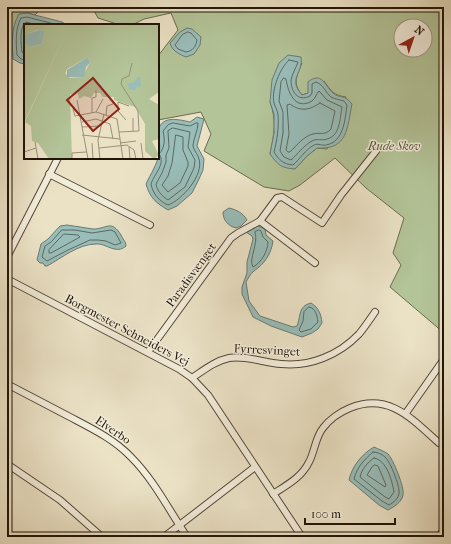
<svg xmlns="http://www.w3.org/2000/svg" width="451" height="544" font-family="'IM FELL French Canon',serif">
	<rect width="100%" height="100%" fill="#ebe2c6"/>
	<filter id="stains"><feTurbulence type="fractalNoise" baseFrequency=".005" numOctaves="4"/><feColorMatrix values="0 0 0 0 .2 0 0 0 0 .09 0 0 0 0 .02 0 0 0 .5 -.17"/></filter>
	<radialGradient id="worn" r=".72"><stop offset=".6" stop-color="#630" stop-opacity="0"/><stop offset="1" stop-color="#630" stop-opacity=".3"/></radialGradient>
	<g fill="#b3c498" stroke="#6a6c50" fill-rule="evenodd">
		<polygon points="7,7 43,7 35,15 27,13 14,31 12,37 7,44"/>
		<path d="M92,7H444V303C442,308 444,326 444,333L390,287L401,265L393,253L404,218L366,188L335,158L300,185L289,191L264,187L204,151L211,134L201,112L158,120V56L178,30L171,13L144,19L132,25H120L98,18ZM401,26H425V50H401ZM302,63C297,76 292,83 302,95L308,93L324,81C332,92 333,95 346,97L327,149L317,148L307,156L295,169L270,154C274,135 277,121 270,102Z"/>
	</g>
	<g fill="#99bdb9" stroke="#697a72">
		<path d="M27,13L62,22L67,25H25V64L20,63L13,59C12,43 11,28 19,14Z"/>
		<path d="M187,28L192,29L201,37L200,45L194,54L186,57C179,54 172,51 170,43L180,32Z"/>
		<path d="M288,55L301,57C304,73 287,78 302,95L308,93V82C322,71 324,85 333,93C339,99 343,93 352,104C347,128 348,150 317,148L307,156L295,169C281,168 278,165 270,154L274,133V114L270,102L272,80L279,63Z"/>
		<path d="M197,117L204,119L197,146L204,159L203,170L199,179L192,193L177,206L168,210C156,203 150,198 146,184C151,173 157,165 159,154C161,146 158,137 159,129C162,115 181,120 190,122Z"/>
		<path d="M229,208C237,210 243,213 247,220L241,226L236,228C228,226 223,220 223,212Z"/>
		<path d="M67,225C76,226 84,228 93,229C107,229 111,219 121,235C123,240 126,241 126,246C116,255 106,243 96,244C78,244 62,258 47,266H45L43,263H40L37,260L41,244L48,239L60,226Z"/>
		<path d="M258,226L265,229L266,235L273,241C271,255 264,264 254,271C250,274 248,279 246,282L249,301L260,316L293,327L297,326C301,316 298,306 311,303C319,308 321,314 322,323L318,329L312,333L302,337L271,326L253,317L242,294V287L247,273V262L253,239L252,236L246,232Z"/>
		<path d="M374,447C378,449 384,451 388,454C393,459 405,488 403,495C402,502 394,507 388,510L379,505L349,480C352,466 362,454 374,447Z"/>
	</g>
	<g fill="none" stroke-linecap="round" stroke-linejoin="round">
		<g stroke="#5d6960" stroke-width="1">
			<path d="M188,32L191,33L197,40C196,46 193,51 186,52L178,49L175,45L182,35Z"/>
			<path d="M25,55L22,52C21,44 19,27 26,22L37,25"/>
			<path d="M25,60L21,59L17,55C16,43 15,29 21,18L27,17L58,25"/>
			<path d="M289,60L298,62C296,68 292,74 291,80C291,92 298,102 310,96L312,93V84L316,82C324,85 325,92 331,97C335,99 340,100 344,101L347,105C345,119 344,142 326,145C322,146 318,143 314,145C305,150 300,159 293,165C283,164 279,160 274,152C277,140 279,128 278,115C278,111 275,107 274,103C271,90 280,68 289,60Z"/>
			<path d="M284,78L286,79C288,92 295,111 312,101C316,98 316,94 319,91L327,100L342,107C340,118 340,136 327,139C322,141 317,138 312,141C303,146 298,154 291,160L284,157L280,151L283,133V112L279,101L281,82Z"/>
			<path d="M320,103L335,111L331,129C325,136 320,132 313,134C304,136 296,146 290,152H288L286,150L289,134L287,105L290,104C300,112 310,110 320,103Z"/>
			<path d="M173,123L190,126L196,123H198C198,130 194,137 193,145C193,150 198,154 199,159C204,175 182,200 168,205C159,201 153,194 151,184C154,174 166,164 159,154C165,148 165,139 163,131L168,125Z"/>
			<path d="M173,128L190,132L188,147L195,160L194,168L185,187L168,200C162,196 157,191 156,184L162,173L166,162V155L169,148L168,131Z"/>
			<polygon points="176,135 183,137 183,150 188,162 188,166 180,183 168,192 162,185 168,176 172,163"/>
			<polygon points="62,230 75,230 92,233 111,230 115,232 121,243 115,245 106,241 98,240 90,240 68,250 47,261 42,257 45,246 51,242"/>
			<path d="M259,230L261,231L263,237L268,242C268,251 261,263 253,267C248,259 259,244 255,232Z"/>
			<polygon points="64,234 78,235 80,237 51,253 49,253 49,250"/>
			<path d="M309,307C316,308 317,316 318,322L311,329L301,332L299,330L303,321L304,312Z"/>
			<path d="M373,452C377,452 382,454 385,457C390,461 400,486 399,493C399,498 393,503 389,505L382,501L354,479C357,467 364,460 373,452Z"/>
			<path d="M374,458C387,460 392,481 394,492L389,499L385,497L360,477C362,469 367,463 374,458Z"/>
			<polygon points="375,465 378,466 386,485 385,487 367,475 372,467"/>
		</g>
		<defs>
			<g id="minor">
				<polyline points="49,174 150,225"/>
				<polyline points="260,221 315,263"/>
				<polyline points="7,257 58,158"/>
				<polyline points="7,279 179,369 192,378 208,395 302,537"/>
				<polyline points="148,352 231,238 238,233 260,221 277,198 282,197 322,223 341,195 376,151"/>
				<path d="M192,378C204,370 215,361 229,358C246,355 264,363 281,364C310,367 339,355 359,334C365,327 370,319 375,312"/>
				<path d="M7,384C28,395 49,406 70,417C91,428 114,439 131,457C154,480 169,510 187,537"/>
				<polyline points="406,413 444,359"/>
				<polyline points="7,464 60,500 102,537"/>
				<path d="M273,494C287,485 302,477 309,462C315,451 315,438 323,428C329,420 340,412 350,408C389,392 412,419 439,443"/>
				<polyline points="164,537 255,467"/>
				<polyline points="438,537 444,530"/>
			</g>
		</defs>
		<use href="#minor" stroke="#544838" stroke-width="8"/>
		<use href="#minor" stroke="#f2ecda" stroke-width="6"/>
	</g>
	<g text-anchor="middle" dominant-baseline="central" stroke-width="3" stroke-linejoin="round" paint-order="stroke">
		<g font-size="12" font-style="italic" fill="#54523a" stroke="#f2ecda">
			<text x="394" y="146">Rude Skov</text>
		</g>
		<g font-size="12" fill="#211508" stroke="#f2ecda">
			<text transform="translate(191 275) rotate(-54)">Paradisvænget</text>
			<text transform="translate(127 330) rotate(28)">Borgmester Schneiders Vej</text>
			<text transform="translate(267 350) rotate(3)">Fyrresvinget</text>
			<text transform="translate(113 430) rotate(34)">Elverbo</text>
		</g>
	</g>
	<g transform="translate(24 24)">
		<rect width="135" height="135" fill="#ebe2c6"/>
		<path d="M0,0H46L0,99V19L6,16L7,23L18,20L21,7L13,6L0,12ZM46,0H135V68L125,75L135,81V115L128,117L135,131L130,135L121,127V100L111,83L90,76V73H79L76,69H70L67,74L60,72L55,75L54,69L49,72L46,70L48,135H25L14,119L8,117L7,102L1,98ZM64,33L66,39L58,53L46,54L41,49L43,45Z" fill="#b3c498" fill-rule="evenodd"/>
		<path d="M15,6L21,7L18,20L6,23V16L5,21L0,19L1,11ZM64,33L66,39L62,43L60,53H43V46ZM113,53H116L117,62L115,64L114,61L111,66H106L103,60L111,58Z" fill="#99bdb9"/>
		<path fill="none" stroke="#9a907a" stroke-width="1" d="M53,76L64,135M49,85L51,92L72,88L93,95L99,135M72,88L79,75M68,89V74L72,73V66M82,91L83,82L89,80M109,94V107M102,96L94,87V78L105,82M58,98L72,95L86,100L89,115M58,103L77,102M95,108L115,107L114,87L97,60L98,55L105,52L108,39M58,111L96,115M11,118L14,135M68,119L69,135M96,119L112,117M117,119L119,135M105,123L106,135M75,124L103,121L110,126L112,135M0,128L12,124M48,135V129L62,128M76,135L74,116L80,90"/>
		<path fill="#8f2418" fill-opacity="0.15" stroke="#8f2418" stroke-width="2" d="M69,54L95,85L69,107L43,76Z"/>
		<rect width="135" height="135" fill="none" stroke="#211508" stroke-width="2"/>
	</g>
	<rect width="451" height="544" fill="none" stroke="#ebe2c6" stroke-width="24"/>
	<rect x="8" y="8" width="435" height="528" fill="none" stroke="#211508" stroke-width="2"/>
	<rect x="12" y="12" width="427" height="520" fill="none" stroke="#211508"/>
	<g transform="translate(413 38) rotate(40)"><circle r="19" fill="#f2ecda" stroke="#9e9686"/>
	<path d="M0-3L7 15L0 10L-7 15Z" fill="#8f2418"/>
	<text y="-6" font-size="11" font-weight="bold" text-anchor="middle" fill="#211508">N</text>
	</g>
	<path d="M305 518v6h90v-6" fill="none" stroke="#211508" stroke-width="2"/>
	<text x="311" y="518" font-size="12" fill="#211508" stroke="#f2ecda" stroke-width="3" paint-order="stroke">100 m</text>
	<rect width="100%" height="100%" filter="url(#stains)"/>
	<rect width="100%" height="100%" fill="url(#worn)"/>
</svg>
